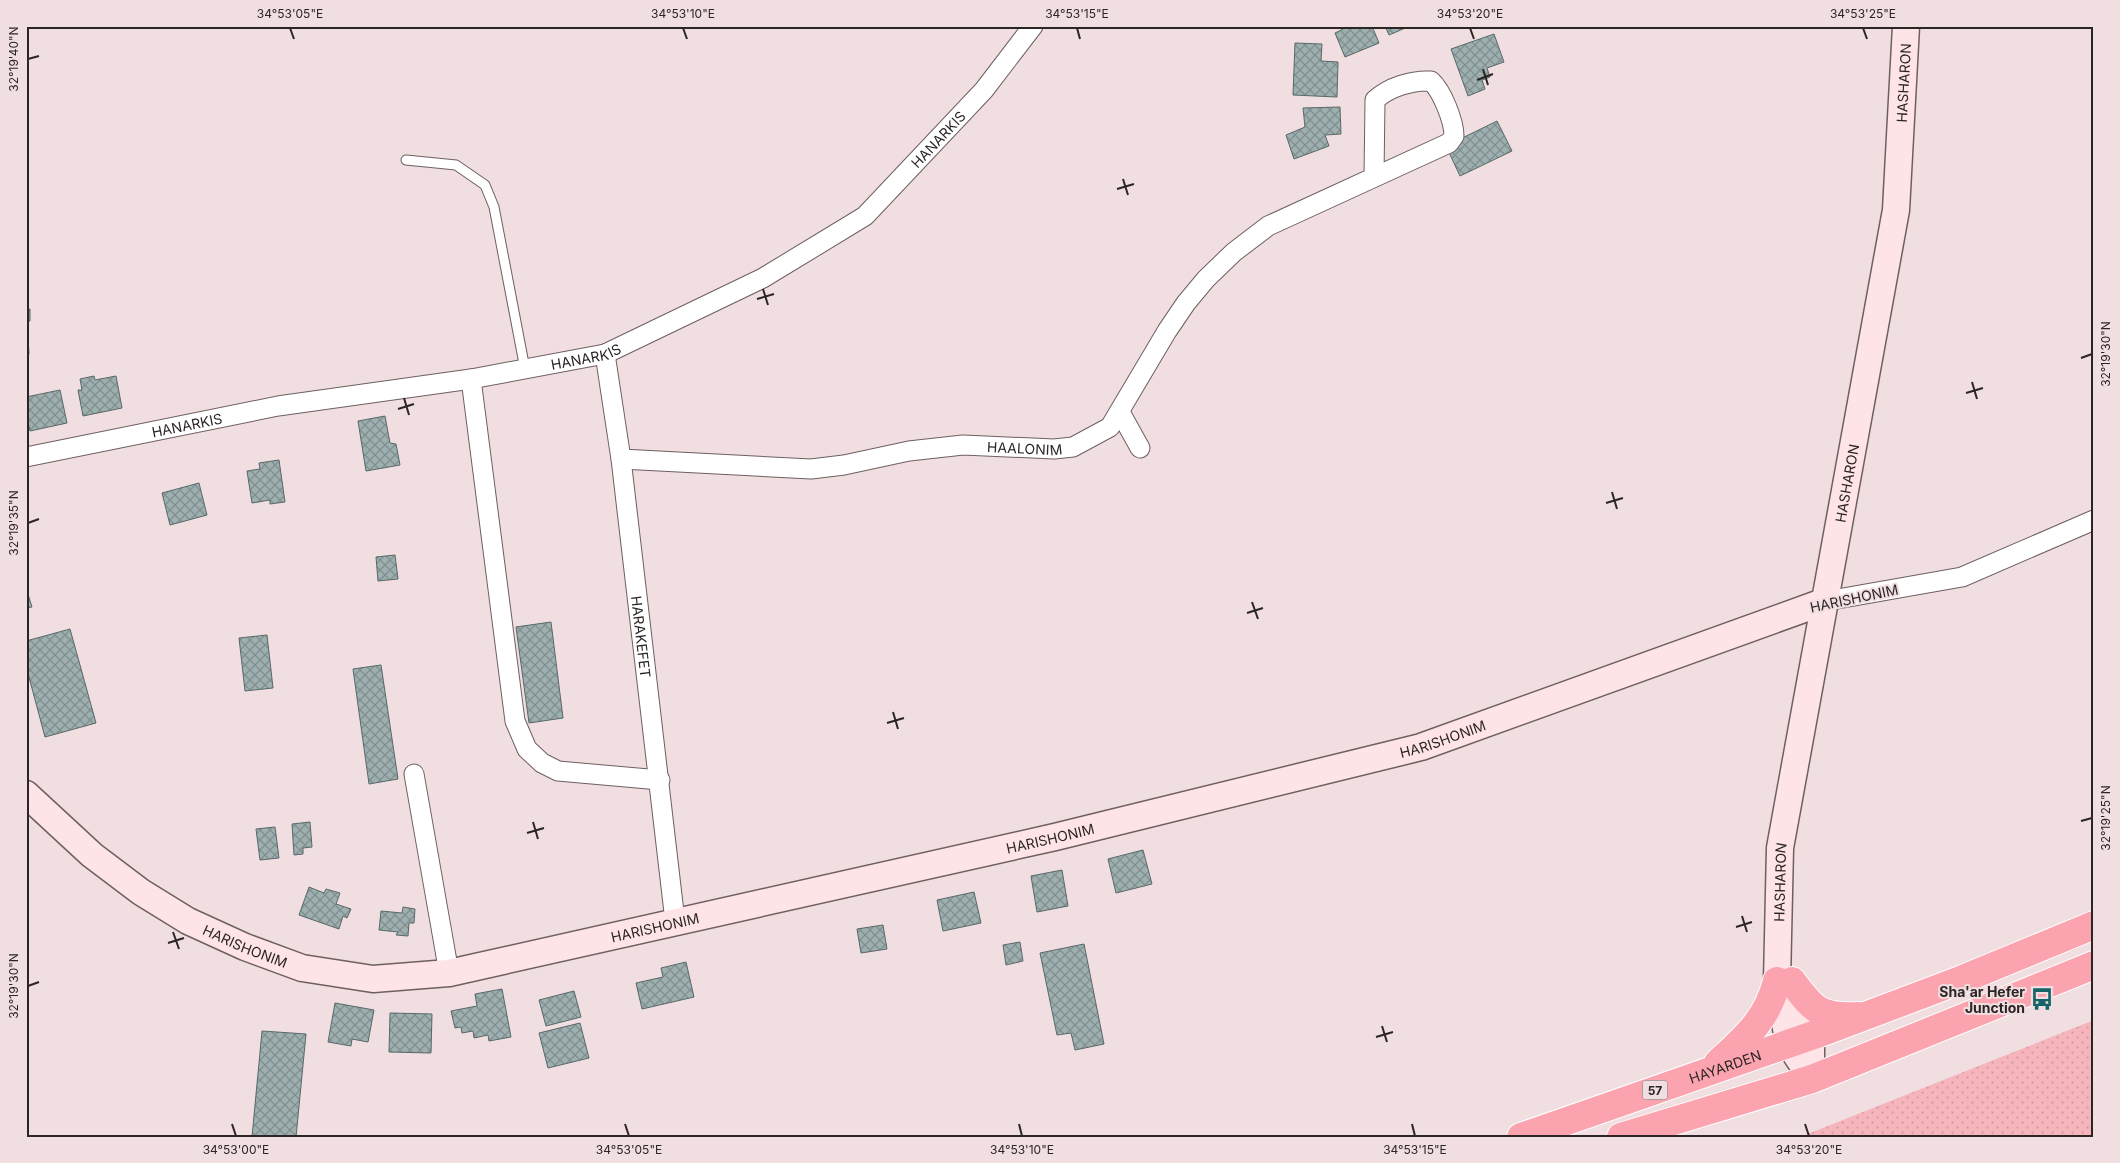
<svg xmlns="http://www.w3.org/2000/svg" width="2120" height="1163" font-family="Inter,sans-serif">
	<defs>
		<pattern id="grass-dots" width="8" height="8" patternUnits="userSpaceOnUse" patternTransform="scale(1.25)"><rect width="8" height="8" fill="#f6b4bc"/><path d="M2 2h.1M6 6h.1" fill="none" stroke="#d39ba1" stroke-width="1.8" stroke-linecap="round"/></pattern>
		<pattern id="building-cross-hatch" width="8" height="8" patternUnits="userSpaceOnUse" patternTransform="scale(1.25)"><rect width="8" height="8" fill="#9eafb0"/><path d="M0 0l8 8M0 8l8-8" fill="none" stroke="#818e8f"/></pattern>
	</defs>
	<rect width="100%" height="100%" fill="#f0dee0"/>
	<polygon fill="url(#grass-dots)" points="2094,1020 2094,1137 1800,1137"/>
	<g fill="url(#building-cross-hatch)" stroke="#586869">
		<polygon points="1372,26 1379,43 1345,57 1335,33 1349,26"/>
		<polygon points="1385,26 1410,26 1389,35"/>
		<polygon points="1494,34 1504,62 1487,68 1490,77 1482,80 1485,89 1468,96 1451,49"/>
		<polygon points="1295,43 1322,44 1321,61 1338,62 1337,97 1293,95"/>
		<polygon points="1340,107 1341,134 1325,135 1329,146 1294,159 1286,135 1305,127 1303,108"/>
		<polygon points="1497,121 1512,151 1460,176 1446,146"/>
		<polygon points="30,309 30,321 27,321 29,354 26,354 26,310"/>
		<polygon points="94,376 95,380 116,376 122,408 83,416 78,390 82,390 80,379"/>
		<polygon points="60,390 67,423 30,431 26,414 26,397"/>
		<polygon points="385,416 390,443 396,444 400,465 366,471 358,421"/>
		<polygon points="279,460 285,502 270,504 270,500 252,503 247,471 260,469 259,463"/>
		<polygon points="199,483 207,515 170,525 162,493"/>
		<polygon points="395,555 398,579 378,581 376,557"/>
		<polygon points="26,588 32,607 26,608"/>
		<polygon points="551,622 563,718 529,723 516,627"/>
		<polygon points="70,629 96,723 45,737 26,666 26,641"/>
		<polygon points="267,635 273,688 245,691 239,638"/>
		<polygon points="381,665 398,779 369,784 353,669"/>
		<polygon points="310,822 312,847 303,848 303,854 294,855 292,824"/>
		<polygon points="275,827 279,858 260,860 256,829"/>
		<polygon points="1143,850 1152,884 1116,893 1108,859"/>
		<polygon points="1062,870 1068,906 1037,912 1031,876"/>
		<polygon points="309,887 324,893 326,889 340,893 336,904 351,909 347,918 343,916 339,929 299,915"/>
		<polygon points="974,892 981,923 943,931 937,900"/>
		<polygon points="403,907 415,909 414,923 409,923 408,936 396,935 398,932 379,930 381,911 402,913"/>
		<polygon points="883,925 887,949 861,953 857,929"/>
		<polygon points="1020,942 1023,961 1006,965 1003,945"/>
		<polygon points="1084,944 1104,1044 1075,1050 1071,1033 1057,1035 1040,953"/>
		<polygon points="686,962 694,997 642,1009 636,983 663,977 661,968"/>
		<polygon points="502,989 511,1037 489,1041 488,1035 474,1038 473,1031 462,1033 461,1027 455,1028 451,1011 477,1006 475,994"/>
		<polygon points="574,991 581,1017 546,1026 539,1000"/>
		<polygon points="335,1003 374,1010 368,1042 352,1039 351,1046 328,1042"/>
		<polygon points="390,1013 432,1014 431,1053 389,1052"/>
		<polygon points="580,1023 589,1058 548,1068 539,1033"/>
		<polygon points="262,1031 306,1034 296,1137 252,1137"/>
	</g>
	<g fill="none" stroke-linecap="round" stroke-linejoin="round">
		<defs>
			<polyline id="lane" points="406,160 456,165 485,185 494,207 525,369"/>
			<g id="street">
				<path id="s1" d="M605,354L621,459L675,921"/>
				<polyline points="471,379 515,721 527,749 542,763 558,771 660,780"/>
				<polyline points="1120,412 1140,448"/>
				<path id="s2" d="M26,457L278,406L471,379L605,354L763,278L865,216L984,90L1033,26"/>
				<path id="s3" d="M621,459L811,469L844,465L909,451L963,445L1054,449L1073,447L1110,427L1167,331L1186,303L1206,279L1234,252L1268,226L1449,143L1454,136C1454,121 1442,91 1431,81C1412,80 1389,87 1375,100L1374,177"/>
				<polyline points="1826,601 1962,577 2094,520"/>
				<polyline points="414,774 449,973"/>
			</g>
			<g id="secondary">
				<path id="s4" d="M26,794L92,855L141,892L188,921L245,947L302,968L373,979L449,973L1055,837L1421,747L1826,601"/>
				<polyline points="1792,983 1811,1036 1811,1058"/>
				<path id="s5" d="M1812,1079L1789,1044L1777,981L1780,848L1896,210L1906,26"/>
			</g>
			<g id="highway">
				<path d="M1792,981C1813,1010 1820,1018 1858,1016"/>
				<path d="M1718,1063C1746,1037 1767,1020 1777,981"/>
				<path id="s6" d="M1521,1137L1828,1030L1963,979L2094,925"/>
				<polyline points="1621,1137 1812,1079 2094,965"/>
			</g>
		</defs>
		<use href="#lane" stroke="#6e5f61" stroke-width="11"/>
		<use href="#street" stroke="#6e5f61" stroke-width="21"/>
		<use href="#secondary" stroke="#6e5f61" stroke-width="29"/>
		<use href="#highway" stroke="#fff" stroke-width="30"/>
		<use href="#lane" stroke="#fff" stroke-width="9"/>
		<use href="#street" stroke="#fff" stroke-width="19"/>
		<use href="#secondary" stroke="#fee4e7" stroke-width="26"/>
		<use href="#highway" stroke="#fba4b0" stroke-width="28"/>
	</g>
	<path fill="none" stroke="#2b2525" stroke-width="2" d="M290,28L294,39M683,28L687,39M1077,28L1080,39M1470,28L1474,39M1863,28L1867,39M28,59L39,56M1483,69L1488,85M1477,80L1493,74M1123,179L1128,195M1117,189L1134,184M763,289L768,305M757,299L774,294M2081,358L2092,354M1972,382L1977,399M1966,393L1983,388M404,398L409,415M398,409L414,404M1612,492L1617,509M1606,503L1623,498M28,523L39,519M1252,602L1258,619M1247,613L1263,608M893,712L898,729M887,723L904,718M2081,821L2092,818M533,822L538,839M527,833L544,828M1742,916L1747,932M1736,927L1752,922M173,932L179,949M168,943L184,938M28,986L39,982M1382,1026L1387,1042M1376,1037L1393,1032M232,1124L236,1136M625,1124L629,1136M1019,1124L1022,1136M1412,1124L1415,1136M1805,1124L1809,1136"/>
	<defs>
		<symbol id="bus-bare" viewBox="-9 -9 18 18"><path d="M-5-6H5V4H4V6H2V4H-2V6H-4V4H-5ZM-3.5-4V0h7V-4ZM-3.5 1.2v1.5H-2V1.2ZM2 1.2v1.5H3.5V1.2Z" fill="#156467" stroke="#f0dee0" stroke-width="2.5" paint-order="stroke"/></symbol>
	</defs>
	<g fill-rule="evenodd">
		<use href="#bus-bare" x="2026" y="983" width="32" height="32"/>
	</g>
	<g text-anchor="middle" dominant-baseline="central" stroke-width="4" stroke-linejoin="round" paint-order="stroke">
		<rect fill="#f0dee0" stroke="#665c5d" stroke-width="1" x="1642.5" y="1080.5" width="25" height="19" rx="4"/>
		<g font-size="12" font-weight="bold" fill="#2b2525">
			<text x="1655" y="1090">57</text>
		</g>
		<g font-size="14" fill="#2b2525" stroke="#f0dee0">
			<text stroke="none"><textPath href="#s5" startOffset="1015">HASHARON</textPath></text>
			<text stroke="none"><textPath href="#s2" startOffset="989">HANARKIS</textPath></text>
			<text stroke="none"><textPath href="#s2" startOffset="569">HANARKIS</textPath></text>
			<text stroke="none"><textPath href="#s2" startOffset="164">HANARKIS</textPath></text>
			<text stroke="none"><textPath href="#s3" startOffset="406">HAALONIM</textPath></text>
			<text stroke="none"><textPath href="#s5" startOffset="610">HASHARON</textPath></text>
			<text transform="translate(1854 598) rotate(-12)">HARISHONIM</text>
			<text stroke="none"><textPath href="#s1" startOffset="285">HARAKEFET</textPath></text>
			<text stroke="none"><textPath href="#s4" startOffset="1499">HARISHONIM</textPath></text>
			<text stroke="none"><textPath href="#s4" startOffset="1094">HARISHONIM</textPath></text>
			<text stroke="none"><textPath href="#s5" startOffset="205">HASHARON</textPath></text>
			<text stroke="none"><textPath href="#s4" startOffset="689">HARISHONIM</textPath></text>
			<text stroke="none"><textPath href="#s4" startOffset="269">HARISHONIM</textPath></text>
			<text stroke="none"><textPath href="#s6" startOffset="216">HAYARDEN</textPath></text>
		</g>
		<g font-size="14" font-weight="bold" fill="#2b2525" stroke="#f0dee0" text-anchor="end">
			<text x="2025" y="991">Sha'ar Hefer<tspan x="2025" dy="16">Junction</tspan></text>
		</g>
	</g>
	<rect width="2120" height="1163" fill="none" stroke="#f0dee0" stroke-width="55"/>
	<rect x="28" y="28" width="2064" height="1108" fill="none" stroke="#2b2525" stroke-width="2"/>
	<g font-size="12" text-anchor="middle" fill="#2b2525">
		<text x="290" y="18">34°53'05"E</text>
		<text x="683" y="18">34°53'10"E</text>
		<text x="1077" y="18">34°53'15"E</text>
		<text x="1470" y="18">34°53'20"E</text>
		<text x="1863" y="18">34°53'25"E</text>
		<text transform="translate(14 59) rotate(-90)" y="4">32°19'40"N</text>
		<text transform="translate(2106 354) rotate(-90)" y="4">32°19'30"N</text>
		<text transform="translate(14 523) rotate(-90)" y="4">32°19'35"N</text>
		<text transform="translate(2106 818) rotate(-90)" y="4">32°19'25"N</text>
		<text transform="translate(14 986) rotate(-90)" y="4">32°19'30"N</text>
		<text x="236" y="1154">34°53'00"E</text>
		<text x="629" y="1154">34°53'05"E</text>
		<text x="1022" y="1154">34°53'10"E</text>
		<text x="1415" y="1154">34°53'15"E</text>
		<text x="1809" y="1154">34°53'20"E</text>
	</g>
</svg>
